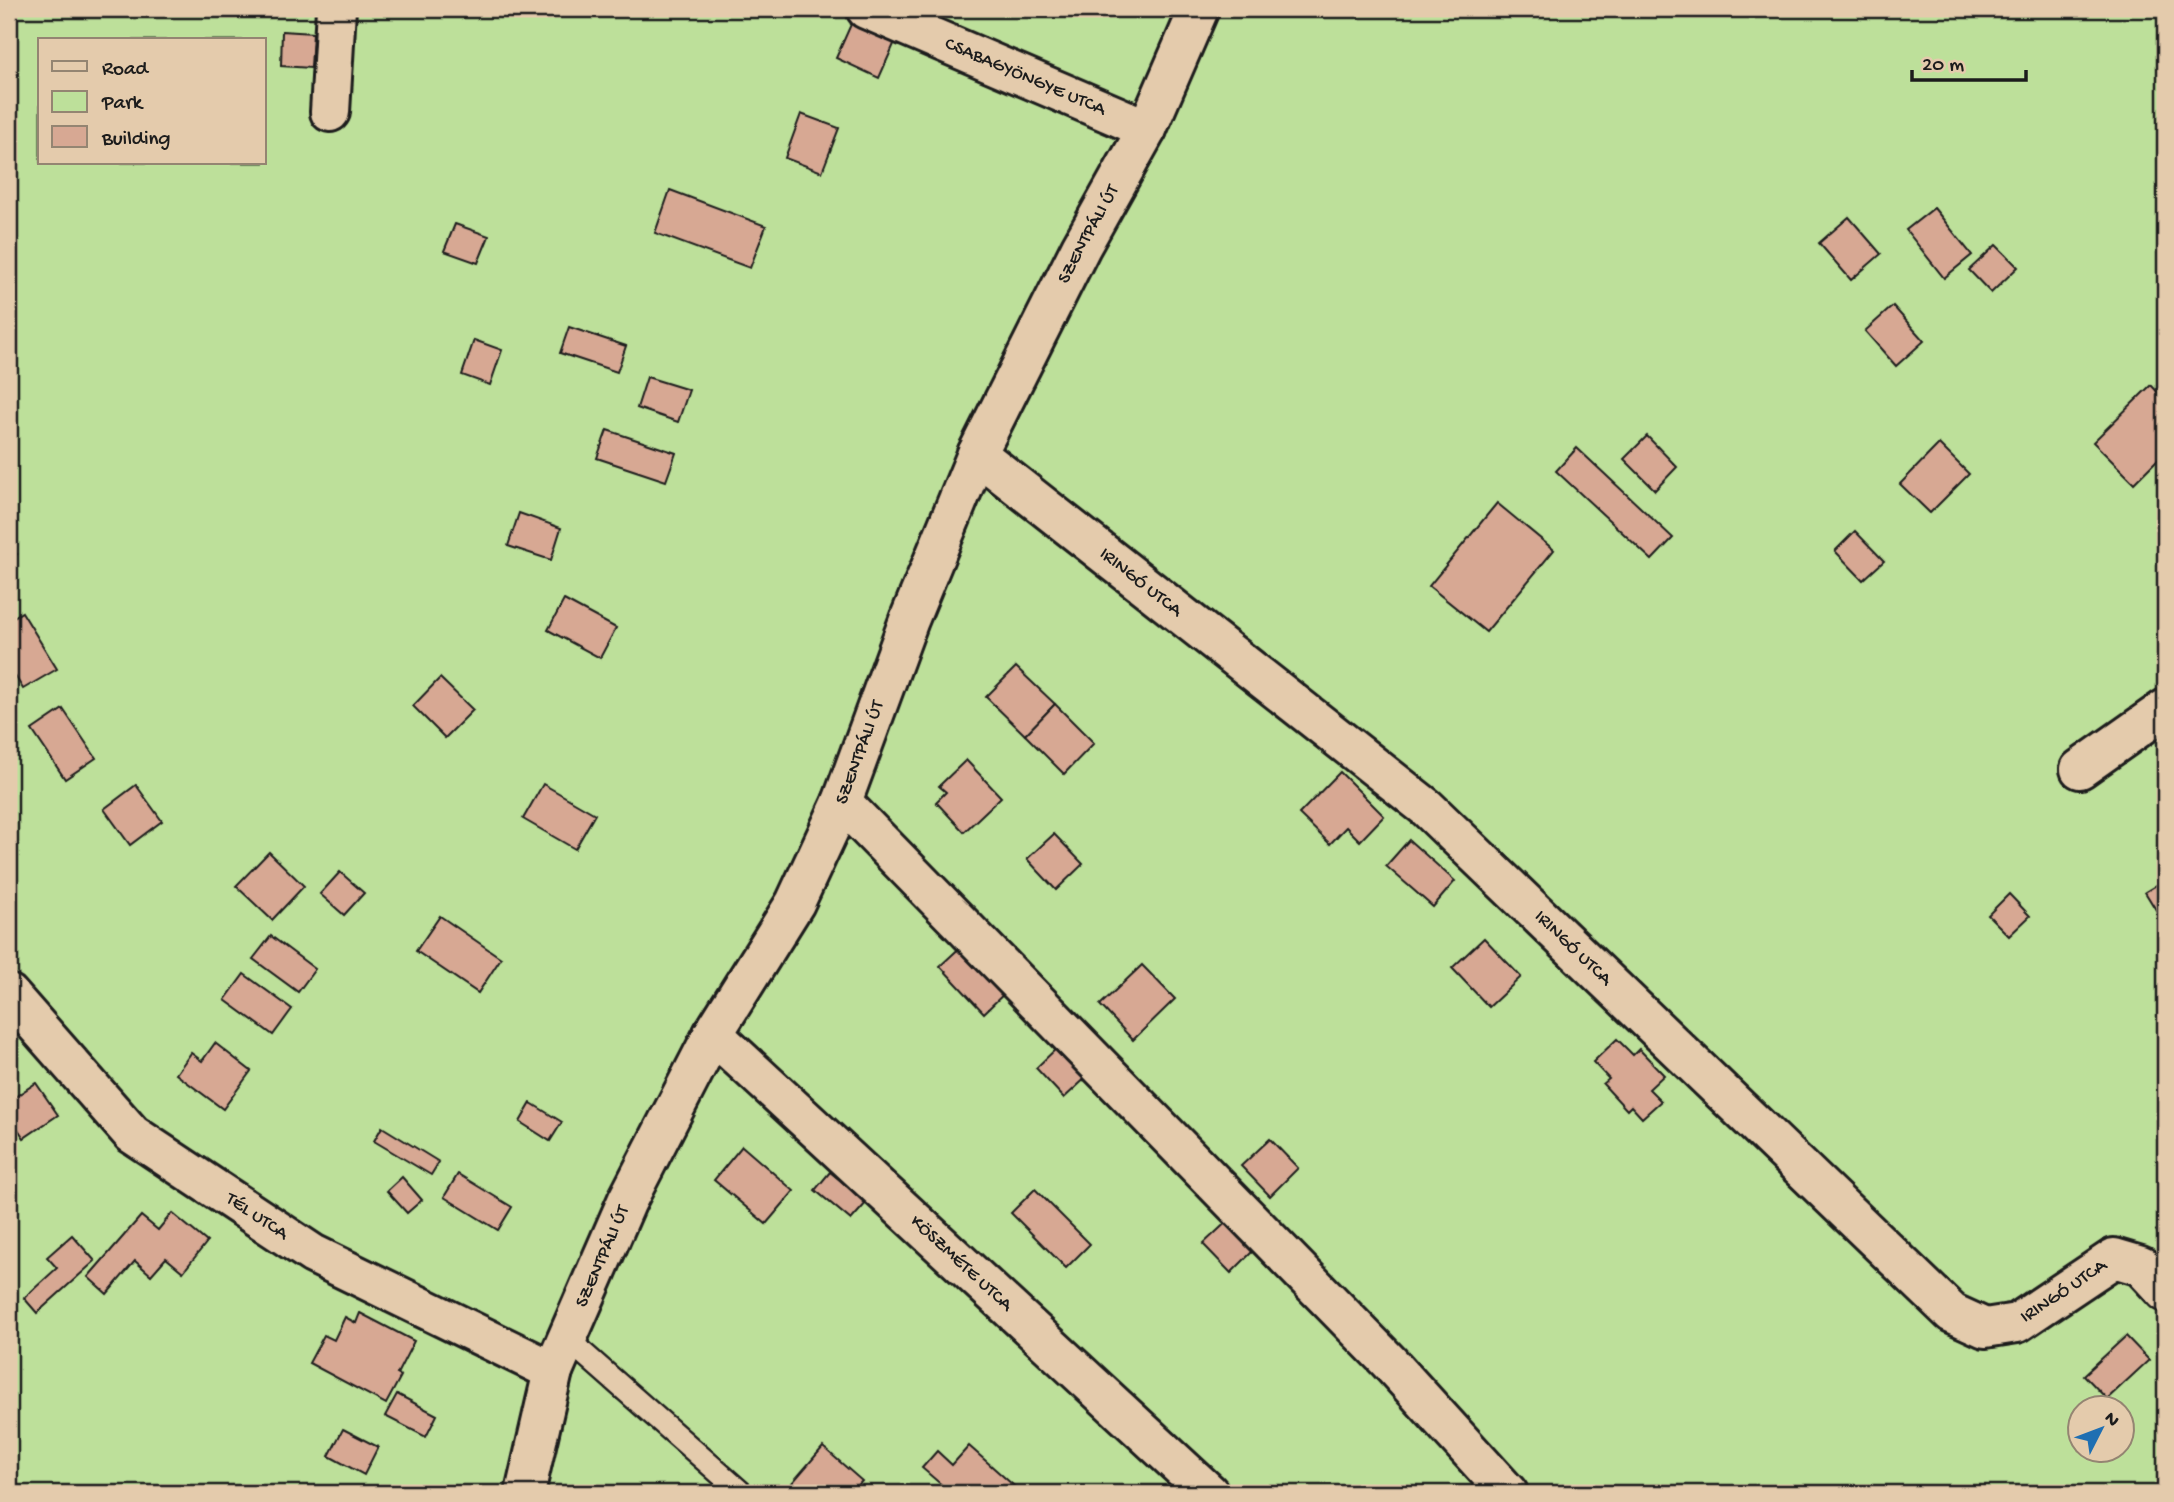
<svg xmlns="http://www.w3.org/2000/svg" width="2174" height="1502" font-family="'Gochi Hand',sans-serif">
	<rect width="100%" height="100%" fill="#e4cbac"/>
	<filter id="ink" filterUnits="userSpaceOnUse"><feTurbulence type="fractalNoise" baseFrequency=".0143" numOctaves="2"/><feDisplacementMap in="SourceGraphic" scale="14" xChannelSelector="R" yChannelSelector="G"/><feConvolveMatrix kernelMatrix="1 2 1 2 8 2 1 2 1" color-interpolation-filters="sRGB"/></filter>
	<g filter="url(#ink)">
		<path fill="#bde09a" stroke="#6c7e5b" stroke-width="2" fill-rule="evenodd" d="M9,9H2165V1493H9ZM40,40H264V163H40ZM2080,1408H2122V1450H2080Z"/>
		<g fill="#d7a893" stroke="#1c1c1c" stroke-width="2">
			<polygon points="852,22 895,42 879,78 836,58"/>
			<polygon points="282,31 313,33 311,68 281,66"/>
			<polygon points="801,114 839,128 822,172 785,158"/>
			<polygon points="670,190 766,226 750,268 655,233"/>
			<polygon points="1934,208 1972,255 1944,278 1906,230"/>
			<polygon points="1849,217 1881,254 1851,280 1819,243"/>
			<polygon points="455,224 489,236 478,263 444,251"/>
			<polygon points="1996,245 2018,267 1991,293 1969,270"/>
			<polygon points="1893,306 1924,341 1896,366 1865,331"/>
			<polygon points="569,327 626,346 617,372 560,353"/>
			<polygon points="474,340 502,350 490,385 462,375"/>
			<polygon points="647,377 689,390 678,422 637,408"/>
			<polygon points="2151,385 2165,400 2165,452 2134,483 2093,442"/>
			<polygon points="607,430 676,453 666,481 597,458"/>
			<polygon points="1647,436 1677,467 1655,490 1624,459"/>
			<polygon points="1939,444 1969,474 1930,513 1900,484"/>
			<polygon points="1577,448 1673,538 1652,560 1556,471"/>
			<polygon points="1497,503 1554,550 1486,632 1429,586"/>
			<polygon points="519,513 561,528 551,560 508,546"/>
			<polygon points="1855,531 1884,561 1863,580 1835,551"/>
			<polygon points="9,548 17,554 9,567"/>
			<polygon points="564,600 616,628 600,658 548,630"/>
			<polygon points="22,612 57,669 23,689 9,666 9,620"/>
			<polygon points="1016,667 1055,704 1025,735 986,697"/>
			<polygon points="440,678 473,710 445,738 413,706"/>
			<polygon points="1055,704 1094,743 1064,774 1025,735"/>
			<polygon points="63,709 96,758 65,779 32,730"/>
			<polygon points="966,760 1001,797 964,832 936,802 946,792 939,786"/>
			<polygon points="1340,772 1384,816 1360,841 1346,827 1330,844 1299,814"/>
			<polygon points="543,784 595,814 575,849 523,819"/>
			<polygon points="136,785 162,821 130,845 104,809"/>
			<polygon points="1054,834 1083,864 1056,890 1027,859"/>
			<polygon points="1409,840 1455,881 1433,907 1386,866"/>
			<polygon points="269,852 304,886 272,920 236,886"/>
			<polygon points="340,872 364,893 344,915 320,894"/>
			<polygon points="2165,880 2165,922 2164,923 2145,892"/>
			<polygon points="2009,894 2030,916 2009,936 1988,915"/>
			<polygon points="440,916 501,958 478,993 416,951"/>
			<polygon points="271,936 315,969 298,992 253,959"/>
			<polygon points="1484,938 1521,977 1489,1007 1452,968"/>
			<polygon points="965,943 1009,989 984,1013 940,966"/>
			<polygon points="1142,965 1175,999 1133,1040 1100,1005"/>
			<polygon points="244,974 292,1009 273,1035 225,1000"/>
			<polygon points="1617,1039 1633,1055 1639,1049 1664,1075 1649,1089 1661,1101 1642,1118 1631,1106 1627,1110 1603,1084 1609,1079 1593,1062"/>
			<polygon points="215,1043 251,1071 223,1109 176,1074 191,1053 202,1061"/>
			<polygon points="1061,1044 1090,1074 1064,1098 1036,1068"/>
			<polygon points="36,1083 58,1115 24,1138 9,1116 9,1101"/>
			<polygon points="531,1103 562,1122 550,1141 520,1122"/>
			<polygon points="382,1127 439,1162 431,1175 374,1141"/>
			<polygon points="1270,1139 1298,1168 1270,1196 1241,1166"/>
			<polygon points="742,1146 794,1191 766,1224 714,1180"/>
			<polygon points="830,1172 867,1202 851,1220 815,1190"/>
			<polygon points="458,1174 512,1207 498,1230 444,1197"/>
			<polygon points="402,1177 422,1200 407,1213 387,1191"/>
			<polygon points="1035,1189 1090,1244 1066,1268 1011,1213"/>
			<polygon points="172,1213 207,1242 183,1272 166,1258 151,1275 135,1261 107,1294 88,1277 141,1216 158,1230"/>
			<polygon points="1232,1217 1259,1245 1231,1273 1203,1244"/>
			<polygon points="72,1235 95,1261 37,1313 24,1298 57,1268 47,1257"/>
			<polygon points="360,1313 414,1341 397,1374 401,1376 386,1404 309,1363 324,1335 334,1340 345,1317 356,1323"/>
			<polygon points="2126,1336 2149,1360 2107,1399 2084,1375"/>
			<polygon points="397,1394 437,1415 426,1437 385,1416"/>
			<polygon points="343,1429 378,1447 364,1475 329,1456"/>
			<polygon points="969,1446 1022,1493 951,1493 922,1468 937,1451 952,1465"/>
			<polygon points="823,1447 862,1481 851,1493 803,1493 792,1483"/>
		</g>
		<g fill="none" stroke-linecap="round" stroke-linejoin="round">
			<defs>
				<polyline id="service" points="566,1338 742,1493"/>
				<g id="minor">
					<path id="s1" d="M866,9L1147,129"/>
					<polyline points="330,112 336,9"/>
					<path id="s2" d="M977,454L1427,808L1952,1313L1985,1328L2017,1323L2114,1258L2141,1266L2165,1292"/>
					<polyline points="2080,769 2165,709"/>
					<polyline points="842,802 1389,1362 1508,1493"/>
					<path id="s3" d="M9,994L132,1134L313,1254L553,1371"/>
					<path id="s4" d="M713,1034L1209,1493"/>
					<path id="s5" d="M525,1493L553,1371L627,1201L713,1034L795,903L842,802L909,620L977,454L1081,247L1147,129L1199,9"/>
				</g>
			</defs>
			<use href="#service" stroke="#1c1c1c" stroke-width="26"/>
			<use href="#minor" stroke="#1c1c1c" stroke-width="44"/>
			<polyline stroke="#1c1c1c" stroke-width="4.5" stroke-dasharray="2 5" stroke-linecap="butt" points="2156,1232 2165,1226"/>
			<use href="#service" stroke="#e4cbac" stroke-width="21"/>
			<use href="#minor" stroke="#e4cbac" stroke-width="38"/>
		</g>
	</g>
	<g text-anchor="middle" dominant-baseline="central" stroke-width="5" stroke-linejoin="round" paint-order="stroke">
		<g font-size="19" fill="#1c1c1c" stroke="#e4cbac">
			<text stroke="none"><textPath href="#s1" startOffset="173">CSABAGYÖNGYE UTCA</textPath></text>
			<text stroke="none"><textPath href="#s5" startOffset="1384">SZENTPÁLI ÚT</textPath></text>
			<text stroke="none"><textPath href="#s2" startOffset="208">IRINGÓ UTCA</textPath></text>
			<text stroke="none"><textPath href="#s5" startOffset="817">SZENTPÁLI ÚT</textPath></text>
			<text stroke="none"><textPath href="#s2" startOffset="775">IRINGÓ UTCA</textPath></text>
			<text stroke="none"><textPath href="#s3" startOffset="336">TÉL UTCA</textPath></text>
			<text stroke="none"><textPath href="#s5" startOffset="250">SZENTPÁLI ÚT</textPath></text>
			<text stroke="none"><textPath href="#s4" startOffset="338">KÖSZMÉTE UTCA</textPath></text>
			<text stroke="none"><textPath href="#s2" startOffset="1426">IRINGÓ UTCA</textPath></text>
		</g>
	</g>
	<rect width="2174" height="1502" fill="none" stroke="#e4cbac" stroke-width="35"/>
	<rect x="18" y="18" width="2139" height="1467" fill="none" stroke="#1c1c1c" stroke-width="2.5" filter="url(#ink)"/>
	<rect x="38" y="38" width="228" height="126" fill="#e4cbac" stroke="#948572" stroke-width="2"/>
	<rect x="52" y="61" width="35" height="10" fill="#e4cbac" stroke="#948572" stroke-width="2"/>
	<text x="102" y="74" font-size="21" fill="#1c1c1c">Road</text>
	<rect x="52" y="91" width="35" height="21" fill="#bde09a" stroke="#948572" stroke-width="2"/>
	<text x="102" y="108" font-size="21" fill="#1c1c1c">Park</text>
	<rect x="52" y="126" width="35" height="21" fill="#d7a893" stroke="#948572" stroke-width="2"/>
	<text x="102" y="144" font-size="21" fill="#1c1c1c">Building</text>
	<g transform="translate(2101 1429) rotate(48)"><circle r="33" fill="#e4cbac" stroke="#948572" stroke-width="2"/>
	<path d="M0-5L12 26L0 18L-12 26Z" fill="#1f6fb2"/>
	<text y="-10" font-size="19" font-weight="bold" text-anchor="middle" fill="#1c1c1c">N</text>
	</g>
	<path d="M1912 70v10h114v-10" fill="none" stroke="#1c1c1c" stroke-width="3.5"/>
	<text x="1922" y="70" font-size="21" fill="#1c1c1c" stroke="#e4cbac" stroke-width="5" paint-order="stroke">20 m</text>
</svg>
